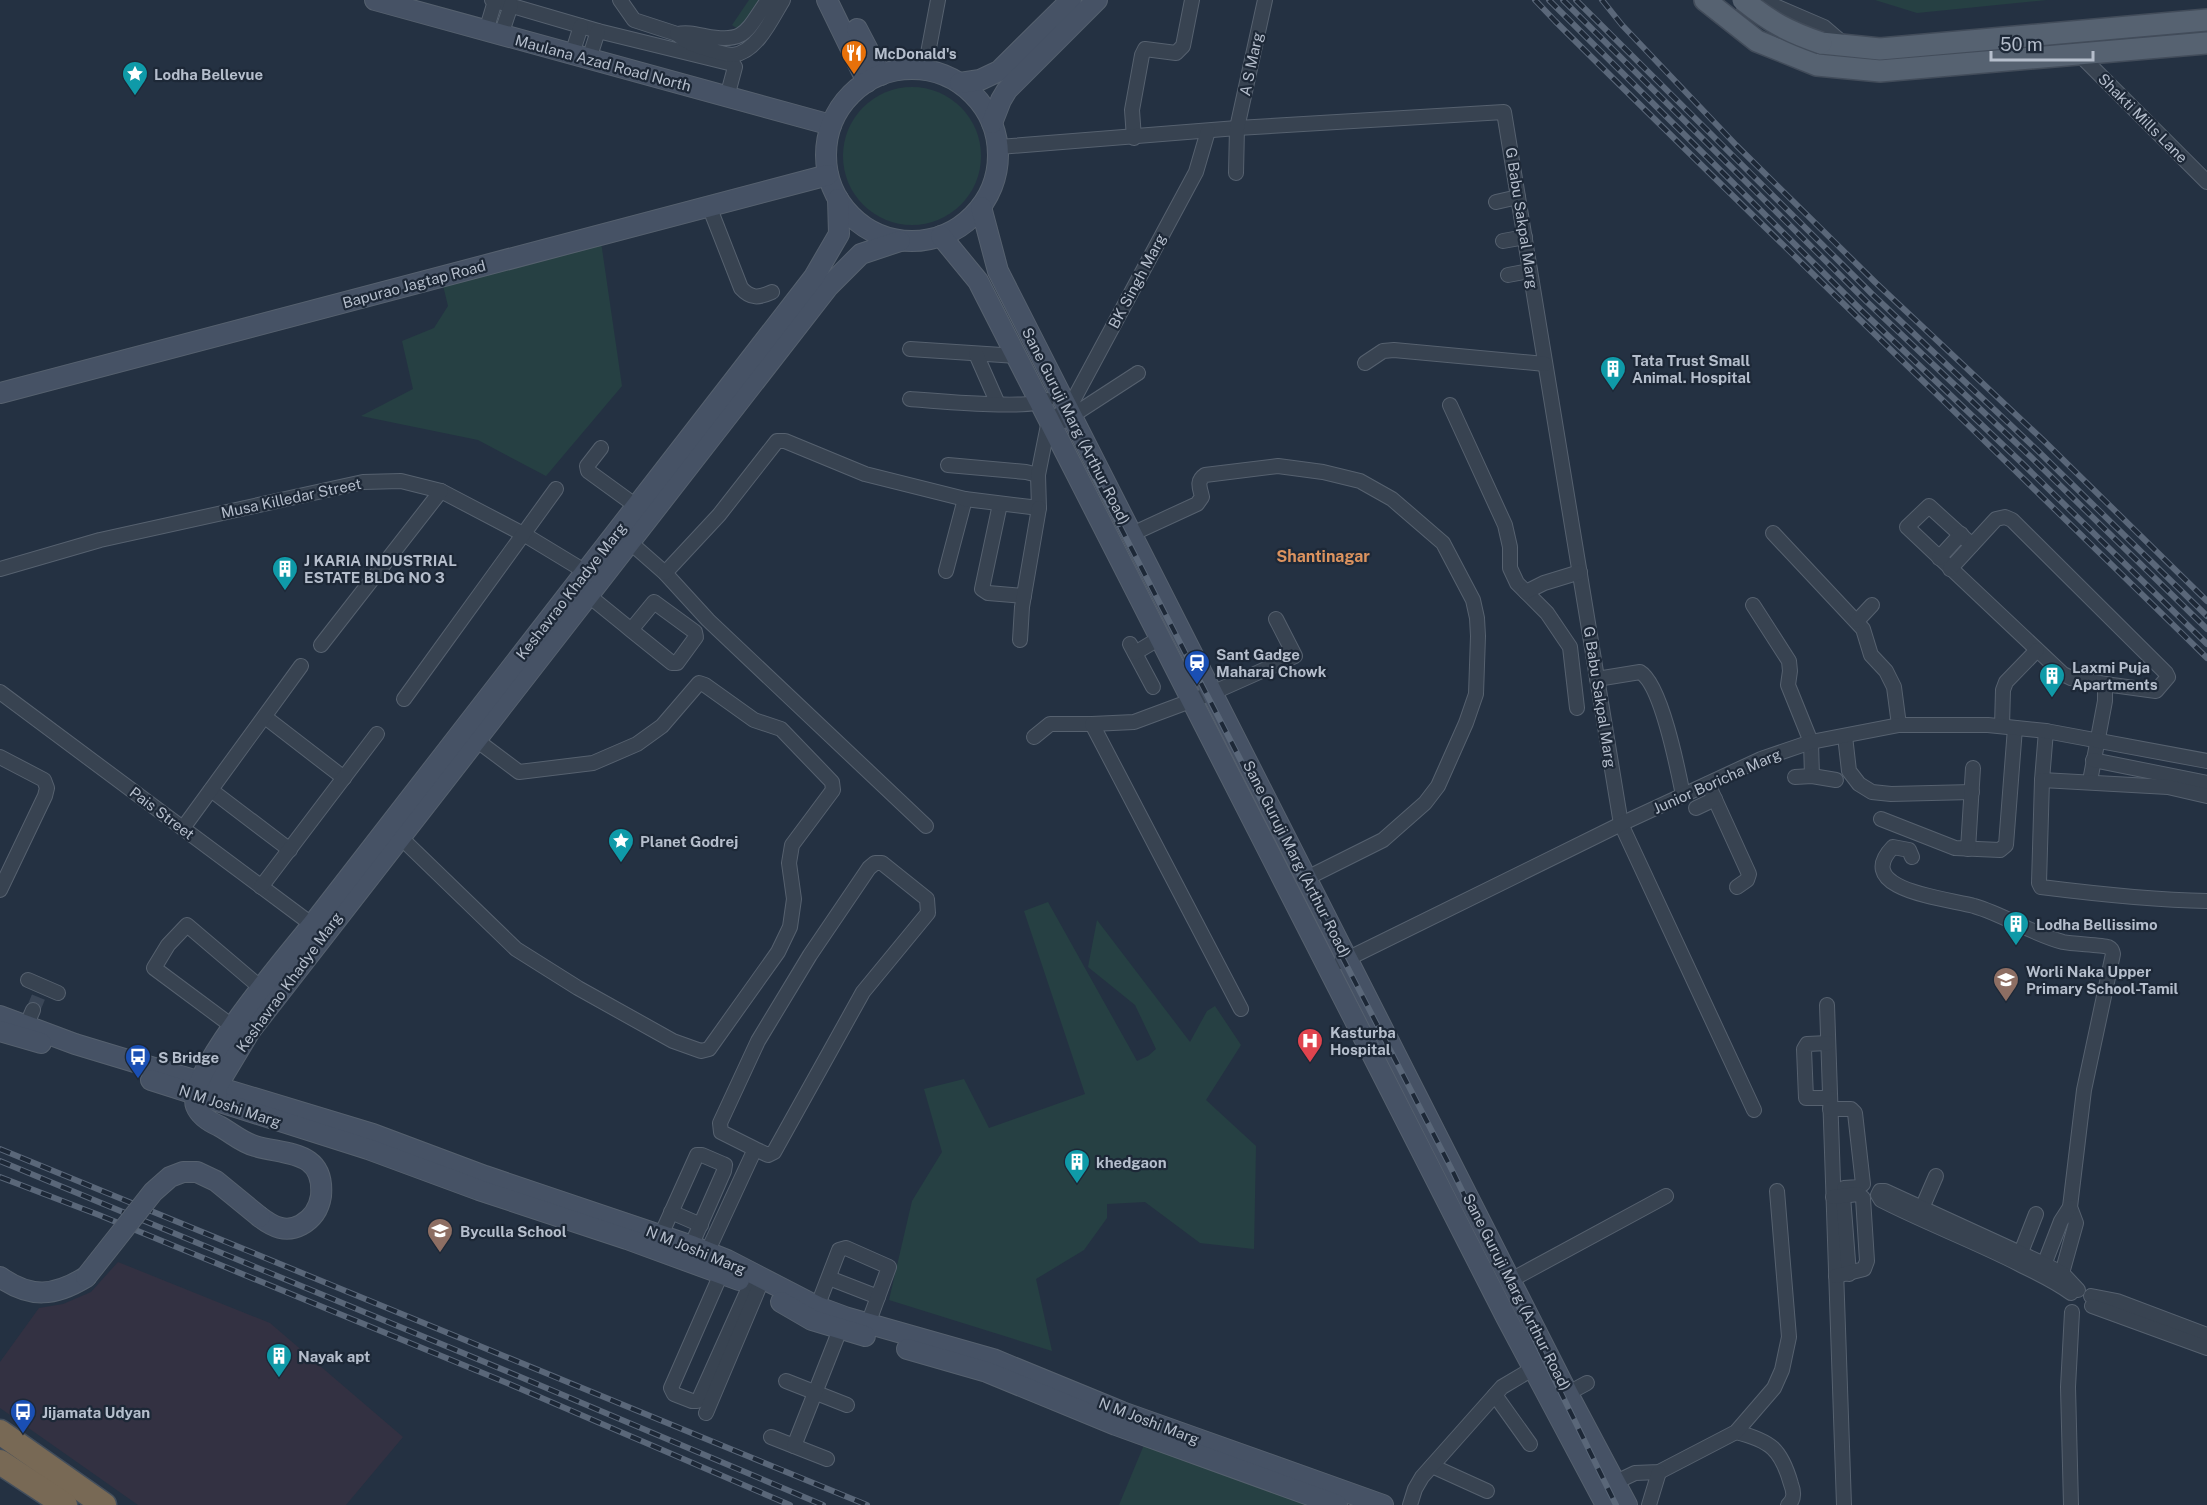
<svg xmlns="http://www.w3.org/2000/svg" width="2207" height="1505" font-family="'Public Sans',sans-serif">
	<rect width="100%" height="100%" fill="#243142"/>
	<polygon fill="#333142" points="118,1262 270,1323 403,1437 346,1505 138,1505 0,1408 0,1362 39,1308 63,1304 91,1292"/>
	<g fill="#264043">
		<polygon points="749,0 778,0 752,39 732,25"/>
		<polygon points="1875,0 2047,0 1917,13"/>
		<circle cx="912" cy="156" r="69"/>
		<polygon points="600,235 622,386 546,476 478,440 361,416 413,389 402,341 434,328 448,306 441,277"/>
		<polygon points="1048,902 1137,1061 1148,1056 1156,1049 1135,1005 1088,967 1097,920 1190,1042 1207,1011 1215,1006 1241,1045 1206,1100 1256,1146 1254,1249 1200,1243 1145,1202 1107,1204 1107,1218 1084,1250 1036,1279 1052,1351 889,1300 912,1201 942,1152 924,1089 964,1079 989,1128 1085,1094 1024,911"/>
		<polygon points="1146,1440 1306,1505 1119,1505"/>
	</g>
	<g fill="none" stroke-linecap="round" stroke-linejoin="round">
		<polyline stroke="#3a4657" stroke-width="14" stroke-dasharray="14 7" stroke-linecap="butt" points="33,1010 41,991"/>
		<defs>
			<g id="street">
				<polyline points="492,0 598,31 733,64 735,67 727,97"/>
				<polyline points="620,0 634,20 677,34"/>
				<path d="M768,0C746,31 746,44 705,36C695,34 687,32 677,34C687,44 698,46 710,50C718,52 726,55 733,55C757,52 772,18 783,0"/>
				<polyline points="1766,0 1775,6 1824,27 1845,45"/>
				<polyline points="486,31 495,1"/>
				<polyline points="501,35 511,5"/>
				<polyline points="572,54 581,26"/>
				<polyline points="2079,54 2207,182"/>
				<polyline points="589,59 598,31"/>
				<polyline points="925,69 938,0"/>
				<polyline points="1134,138 1132,110 1142,55 1145,49 1176,53 1183,46 1192,0"/>
				<polyline points="999,147 1237,128 1504,112 1621,824 1754,1110"/>
				<polyline points="1236,173 1237,128 1265,0"/>
				<polyline points="1496,202 1518,197"/>
				<path d="M709,206L741,288C751,299 759,298 772,292"/>
				<polyline points="1503,241 1525,237"/>
				<polyline points="1508,275 1530,271"/>
				<polyline points="910,349 1017,356"/>
				<polyline points="976,354 998,404"/>
				<polyline points="1365,363 1383,351 1394,350 1545,364"/>
				<path d="M910,399C936,401 1029,410 1047,400"/>
				<polyline points="1450,405 1505,525 1510,547 1510,568 1517,583 1547,613 1570,647 1577,708"/>
				<polyline points="1064,421 1138,373"/>
				<polyline points="601,448 587,466 588,471 643,511"/>
				<polyline points="948,465 1026,472 1038,475"/>
				<polyline points="1000,504 982,589 988,593 1024,596"/>
				<polyline points="1773,533 1863,629 1871,655 1886,671 1894,687 1899,725"/>
				<path d="M1132,534L1197,504L1202,497C1200,488 1196,481 1205,475L1278,466L1323,472L1360,481L1392,499L1443,543L1473,600L1477,618L1478,636L1476,694L1466,723L1438,786L1425,803L1383,840L1307,878"/>
				<polyline points="624,537 665,573 708,620 926,826"/>
				<polyline points="1972,545 1929,506 1907,527 2063,674 2071,678 2105,684 2105,701 2090,781"/>
				<polyline points="1939,558 1961,534"/>
				<polyline points="0,569 100,540 363,482 401,481 441,491 525,535 591,575"/>
				<polyline points="1950,569 1996,519 2005,517 2012,520 2166,673 2168,677 2156,691 2105,684"/>
				<polyline points="946,571 965,499"/>
				<polyline points="665,573 719,515 777,441 785,441 865,474 965,499 1039,508 1038,475 1049,420 1068,410 1196,172 1208,131"/>
				<polyline points="1526,592 1544,583 1580,572"/>
				<polyline points="588,595 625,625 631,630 672,663 677,663 696,637 695,632 654,602 631,630"/>
				<polyline points="1753,605 1789,661 1790,671 1788,685 1811,742 1812,776"/>
				<polyline points="1857,621 1872,605"/>
				<polyline points="1020,640 1022,607 1039,508"/>
				<polyline points="1130,644 1153,687"/>
				<polyline points="321,645 441,491"/>
				<polyline points="1135,653 1160,638"/>
				<path d="M1597,679L1640,672C1661,684 1678,770 1683,795"/>
				<polyline points="0,692 318,929"/>
				<polyline points="404,699 556,489"/>
				<polyline points="265,717 344,778"/>
				<polyline points="2002,726 2003,690 2006,682 2037,650"/>
				<polyline points="1845,736 1849,771 1859,784 1872,792 1891,794 1972,792"/>
				<polyline points="1034,737 1050,724 1092,724"/>
				<polyline points="0,757 44,780 47,788 45,796 0,890"/>
				<polyline points="2093,760 2207,783"/>
				<polyline points="1795,777 1812,776 1836,780"/>
				<polyline points="2042,780 2046,731"/>
				<polyline points="1708,784 1749,874 1747,880 1737,887"/>
				<polyline points="211,790 290,850"/>
				<path d="M2207,796L2168,787L2042,780L2039,883L2041,887C2097,894 2151,900 2207,901"/>
				<polyline points="1696,808 1715,799"/>
				<polyline points="1881,819 1955,848 2000,850 2006,845 2015,728"/>
				<polyline points="183,828 301,666"/>
				<polyline points="395,832 516,949 578,988 673,1041 701,1051 709,1049 778,952 790,927 794,899 789,863 792,845 833,790 832,782 781,729 754,720 705,685 699,683 662,726 637,744 593,763 519,772 471,736"/>
				<polyline points="1968,849 1973,768"/>
				<path d="M1912,857L1909,850L1893,847C1850,891 1952,899 1974,906C2005,915 2032,934 2063,942C2073,944 2102,945 2108,947C2112,949 2112,950 2113,954L2084,1090L2070,1207L2076,1223L2059,1284"/>
				<polyline points="261,887 377,734"/>
				<polyline points="1341,962 1621,824 1761,759 1811,742 1899,725 1988,725 2046,731 2207,761"/>
				<polyline points="28,980 58,993"/>
				<polyline points="1827,1005 1844,1505"/>
				<polyline points="1241,1009 1092,724 1134,722 1212,693 1295,656 1276,619"/>
				<polyline points="232,1026 154,968 168,945 187,925 261,988"/>
				<polyline points="23,1033 33,1010"/>
				<polyline points="1828,1043 1807,1044 1804,1049 1806,1098 1830,1098"/>
				<polyline points="1830,1109 1851,1109 1855,1113 1863,1184 1859,1187 1844,1188"/>
				<polyline points="1843,1196 1849,1274"/>
				<polyline points="1833,1197 1858,1194 1863,1198 1867,1261 1864,1269 1836,1276"/>
				<polyline points="671,1212 701,1225"/>
				<polyline points="1919,1215 1936,1176"/>
				<polyline points="661,1235 697,1155 702,1155 723,1164 725,1165 724,1171 688,1253"/>
				<polyline points="704,1259 755,1149 768,1155 774,1152 863,992 928,913 927,899 882,863 875,863 869,868 810,955 758,1041 720,1123 721,1132 755,1149"/>
				<polyline points="2018,1260 2036,1214"/>
				<polyline points="724,1267 671,1388 674,1394 692,1401 697,1401 699,1399 755,1274"/>
				<polyline points="2042,1270 2061,1221 2070,1207"/>
				<polyline points="829,1278 878,1297"/>
				<polyline points="1511,1280 1666,1196"/>
				<path d="M2071,1293C2055,1281 2037,1273 2019,1264C1974,1241 1926,1223 1881,1200L1878,1195L1880,1191H1885L2044,1264L2063,1274L2078,1290"/>
				<polyline points="2091,1296 2117,1301 2207,1335"/>
				<polyline points="2092,1306 2207,1348"/>
				<polyline points="814,1315 839,1250 846,1248 889,1267 865,1332"/>
				<polyline points="786,1381 847,1405"/>
				<polyline points="1495,1395 1530,1444"/>
				<polyline points="1561,1397 1587,1383"/>
				<polyline points="706,1413 763,1278"/>
				<path d="M1736,1432C1771,1441 1781,1449 1791,1484C1794,1492 1795,1499 1788,1505"/>
				<polyline points="771,1437 827,1459"/>
				<polyline points="794,1446 843,1322"/>
				<polyline points="1432,1466 1487,1491"/>
				<polyline points="1614,1483 1635,1473 1659,1472 1736,1432 1774,1388 1782,1370 1789,1337 1777,1191"/>
				<polyline points="1410,1505 1415,1489 1422,1477 1502,1387 1534,1368"/>
				<polyline points="1649,1505 1659,1472"/>
				<polyline points="2071,1505 2068,1387 2072,1312"/>
			</g>
			<g id="secondary">
				<polyline points="375,0 831,125"/>
				<polyline points="827,0 867,82"/>
				<polyline points="857,29 881,75"/>
				<circle cx="912" cy="155" r="86"/>
				<polyline points="960,83 980,80 999,71 1071,0"/>
				<polyline points="992,123 1001,100 1007,90 1097,0"/>
				<polyline points="981,207 998,271 1568,1394 1627,1505"/>
				<polyline points="941,236 978,281 1506,1317 1606,1505"/>
				<polyline points="0,393 828,175"/>
				<polyline points="0,1016 75,1044 373,1134 485,1176 692,1246 727,1260 818,1307 845,1317 993,1359 1122,1412 1383,1505"/>
				<polyline points="0,1031 41,1043"/>
				<polyline points="151,1080 368,1149 479,1190 627,1239 739,1280"/>
				<polyline points="216,1099 217,1086 250,1031 828,287 861,254 900,241"/>
				<path d="M260,1217C273,1227 286,1233 301,1225C312,1219 319,1209 321,1196C325,1150 286,1155 255,1146C241,1142 232,1133 219,1126C210,1122 200,1116 196,1106C184,1076 291,951 312,925L814,277L839,234L838,199"/>
				<path d="M0,1277C31,1299 55,1296 86,1277"/>
				<polyline points="781,1302 812,1320 865,1336"/>
				<polyline points="907,1349 987,1372 1116,1425 1337,1505"/>
			</g>
			<g id="primary">
				<polyline points="1705,0 1757,41 1817,65 1880,71 2207,43"/>
				<polyline points="1821,43 1880,49 2207,20"/>
			</g>
			<g id="highway">
				<polyline points="0,1432 104,1505"/>
				<polyline points="0,1462 65,1505"/>
			</g>
		</defs>
		<use href="#street" stroke="#56616f" stroke-width="16"/>
		<use href="#secondary" stroke="#56616f" stroke-width="22"/>
		<use href="#primary" stroke="#424c5a" stroke-width="24"/>
		<use href="#highway" stroke="#434e5c" stroke-width="27"/>
		<use href="#street" stroke="#384351" stroke-width="14"/>
		<use href="#secondary" stroke="#465265" stroke-width="20"/>
		<use href="#primary" stroke="#566271" stroke-width="21"/>
		<use href="#highway" stroke="#786955" stroke-width="24"/>
		<defs>
			<g id="rail">
				<path d="M1535,0L1555,21C1771,235 1990,445 2207,658"/>
				<polyline points="1549,0 1861,310 2024,465 2207,644"/>
				<polyline points="1563,0 1866,301 2031,457 2207,629"/>
				<polyline points="1576,0 1872,294 2037,450 2207,616"/>
				<polyline points="1602,0 1622,25 1736,145 1876,283 2044,441 2207,601"/>
				<polyline points="1090,468 1451,1168 1616,1505"/>
				<polyline points="0,1149 867,1505"/>
				<polyline points="0,1161 511,1373 823,1505"/>
				<polyline points="0,1177 99,1215 507,1383 790,1505"/>
			</g>
		</defs>
		<use href="#rail" stroke="#5a6779" stroke-width="6"/>
		<use href="#rail" stroke="#1d2837" stroke-width="4" stroke-dasharray="11" stroke-linecap="butt"/>
		<defs>
			<polyline id="secondary-bridge" points="86,1277 153,1192 170,1177 183,1172 197,1172 216,1181 260,1217"/>
			<path id="primary-bridge" d="M1743,0C1772,23 1787,31 1821,43"/>
		</defs>
		<use href="#secondary-bridge" stroke="#56616f" stroke-width="22" stroke-linecap="butt"/>
		<use href="#primary-bridge" stroke="#424c5a" stroke-width="24" stroke-linecap="butt"/>
		<use href="#secondary-bridge" stroke="#465265" stroke-width="20"/>
		<use href="#primary-bridge" stroke="#566271" stroke-width="21"/>
	</g>
	<defs>
		<symbol id="restaurant-pin" viewBox="-11 -11 22 30"><path d="M0 17L-7.5 6A9.5 9.5 0 1 1 7.5 6Z" fill="#e8710a" stroke="#1d2837"/><path d="M-5-6h1v4h1v-4h1v4h1v-4h1v5L-1.5 .5V6h-2V.5L-5-1ZM5-6V6H3V1.5H1.5Q1.5-4 5-6Z" fill="#fff"/></symbol>
		<symbol id="sight-pin" viewBox="-11 -11 22 30"><path d="M0 17L-7.5 6A9.5 9.5 0 1 1 7.5 6Z" fill="#0f9aa8" stroke="#1d2837"/><path d="M0-6L1.8-2.2L6-1.7L2.9 1.2L3.7 5.4L0 3.3L-3.7 5.4L-2.9 1.2L-6-1.7L-1.8-2.2Z" fill="#fff"/></symbol>
		<symbol id="building-pin" viewBox="-11 -11 22 30"><path d="M0 17L-7.5 6A9.5 9.5 0 1 1 7.5 6Z" fill="#0f9aa8" stroke="#1d2837"/><path d="M-4-6H4V6H1V3H-1V6H-4ZM-2.5-4.3h1.7v1.8h-1.7ZM.8-4.3h1.7v1.8H.8ZM-2.5-1h1.7V.8h-1.7ZM.8-1h1.7V.8H.8Z" fill="#fff"/></symbol>
		<symbol id="station-pin" viewBox="-11 -11 22 30"><path d="M0 17L-7.5 6A9.5 9.5 0 1 1 7.5 6Z" fill="#1a4fb4" stroke="#1d2837"/><path d="M-3-6H3Q5-6 5-4V2Q5 4 3 4L4.5 6H3L1.5 4h-3L-3 6H-4.5L-3 4Q-5 4-5 2V-4Q-5-6-3-6ZM-3.5-4v3h7v-3ZM-3.5 1v1.5H-2V1ZM2 1v1.5H3.5V1Z" fill="#fff"/></symbol>
		<symbol id="school-pin" viewBox="-11 -11 22 30"><path d="M0 17L-7.5 6A9.5 9.5 0 1 1 7.5 6Z" fill="#8d6e63" stroke="#1d2837"/><path d="M0-5L7-2L0 1L-7-2ZM-4 1L0 2.5L4 1V4Q0 6-4 4Z" fill="#fff"/></symbol>
		<symbol id="hospital-pin" viewBox="-11 -11 22 30"><path d="M0 17L-7.5 6A9.5 9.5 0 1 1 7.5 6Z" fill="#e0444e" stroke="#1d2837"/><path d="M-5-5h3v3.5h4V-5h3V5h-3V1.5h-4V5h-3Z" fill="#fff"/></symbol>
		<symbol id="bus-pin" viewBox="-11 -11 22 30"><path d="M0 17L-7.5 6A9.5 9.5 0 1 1 7.5 6Z" fill="#1a4fb4" stroke="#1d2837"/><path d="M-5-6H5V4H4V6H2V4H-2V6H-4V4H-5ZM-3.5-4V0h7V-4ZM-3.5 1.2v1.5H-2V1.2ZM2 1.2v1.5H3.5V1.2Z" fill="#fff"/></symbol>
	</defs>
	<g fill-rule="evenodd">
		<use href="#restaurant-pin" x="839" y="38" width="30" height="40"/>
		<use href="#sight-pin" x="120" y="59" width="30" height="40"/>
		<use href="#building-pin" x="1598" y="354" width="30" height="40"/>
		<use href="#building-pin" x="270" y="554" width="30" height="40"/>
		<use href="#station-pin" x="1182" y="648" width="30" height="40"/>
		<use href="#building-pin" x="2037" y="661" width="30" height="40"/>
		<use href="#sight-pin" x="606" y="826" width="30" height="40"/>
		<use href="#building-pin" x="2001" y="909" width="30" height="40"/>
		<use href="#school-pin" x="1991" y="965" width="30" height="40"/>
		<use href="#hospital-pin" x="1295" y="1026" width="30" height="40"/>
		<use href="#bus-pin" x="123" y="1042" width="30" height="40"/>
		<use href="#building-pin" x="1062" y="1147" width="30" height="40"/>
		<use href="#school-pin" x="425" y="1216" width="30" height="40"/>
		<use href="#building-pin" x="264" y="1341" width="30" height="40"/>
		<use href="#bus-pin" x="8" y="1397" width="30" height="40"/>
	</g>
	<g text-anchor="middle" dominant-baseline="central" stroke-width="4.5" stroke-linejoin="round" paint-order="stroke">
		<g font-size="15" font-weight="bold" fill="#b5becc" stroke="#1d2837" text-anchor="start">
			<text x="874" y="53">McDonald's</text>
			<text x="154" y="74">Lodha Bellevue</text>
			<text x="1632" y="360">Tata Trust Small<tspan x="1632" dy="17">Animal. Hospital</tspan></text>
			<text x="304" y="560">J KARIA INDUSTRIAL<tspan x="304" dy="17">ESTATE BLDG NO 3</tspan></text>
			<text x="1216" y="654">Sant Gadge<tspan x="1216" dy="17">Maharaj Chowk</tspan></text>
			<text x="2072" y="667">Laxmi Puja<tspan x="2072" dy="17">Apartments</tspan></text>
			<text x="640" y="841">Planet Godrej</text>
			<text x="2036" y="924">Lodha Bellissimo</text>
			<text x="2026" y="971">Worli Naka Upper<tspan x="2026" dy="17">Primary School-Tamil</tspan></text>
			<text x="1330" y="1032">Kasturba<tspan x="1330" dy="17">Hospital</tspan></text>
			<text x="158" y="1057">S Bridge</text>
			<text x="1096" y="1162">khedgaon</text>
			<text x="460" y="1231">Byculla School</text>
			<text x="298" y="1356">Nayak apt</text>
			<text x="42" y="1412">Jijamata Udyan</text>
		</g>
		<g font-size="15" fill="#b5becc" stroke="#1d2837">
			<text transform="translate(603 63) rotate(15)">Maulana Azad Road North</text>
			<text transform="translate(1251 64) rotate(-78)">A S Marg</text>
			<text transform="translate(2143 118) rotate(45)">Shakti Mills Lane</text>
			<text transform="translate(1522 218) rotate(81)">G Babu Sakpal Marg</text>
			<text transform="translate(1137 281) rotate(-62)">BK Singh Marg</text>
			<text transform="translate(414 284) rotate(-15)">Bapurao Jagtap Road</text>
			<text transform="translate(1076 426) rotate(63)">Sane Guruji Marg (Arthur Road)</text>
			<text transform="translate(291 498) rotate(-12)">Musa Killedar Street</text>
			<text transform="translate(571 591) rotate(-52)">Keshavrao Khadye Marg</text>
			<text transform="translate(1600 697) rotate(81)">G Babu Sakpal Marg</text>
			<text transform="translate(1717 781) rotate(-24)">Junior Boricha Marg</text>
			<text transform="translate(162 813) rotate(37)">Pais Street</text>
			<text transform="translate(1297 859) rotate(63)">Sane Guruji Marg (Arthur Road)</text>
			<text transform="translate(289 982) rotate(-54)">Keshavrao Khadye Marg</text>
			<text transform="translate(230 1106) rotate(18)">N M Joshi Marg</text>
			<text transform="translate(696 1250) rotate(22)">N M Joshi Marg</text>
			<text transform="translate(1517 1292) rotate(63)">Sane Guruji Marg (Arthur Road)</text>
			<text transform="translate(1149 1421) rotate(21)">N M Joshi Marg</text>
		</g>
		<g font-size="16" font-weight="bold" fill="#dc935f" stroke="#1d2837">
			<text x="1323" y="556">Shantinagar</text>
		</g>
	</g>
	<path d="M1991 51v9h102v-9" fill="none" stroke="#b5becc" stroke-width="3"/>
	<text x="2000" y="51" font-size="18" fill="#b5becc" stroke="#1d2837" stroke-width="4.5" paint-order="stroke">50 m</text>
</svg>
